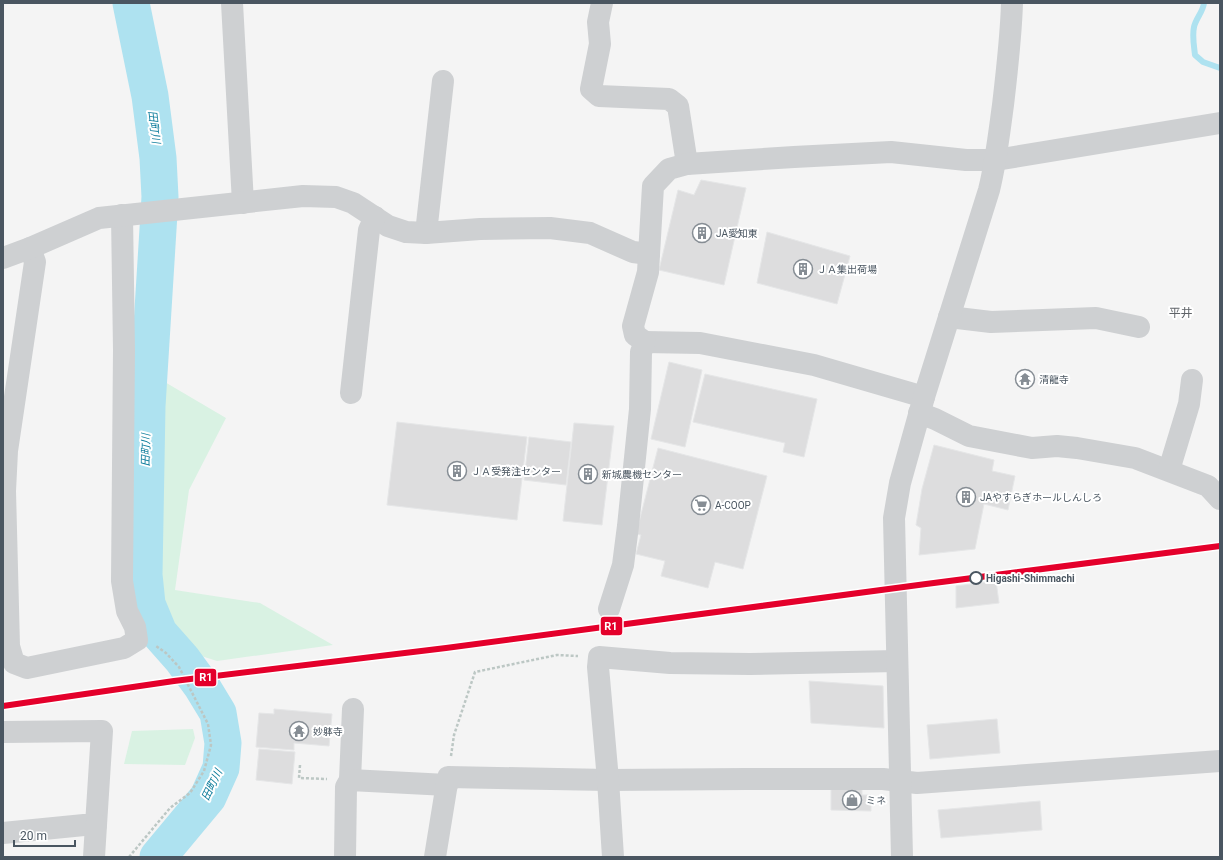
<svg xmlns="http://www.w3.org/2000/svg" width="1223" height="860" font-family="Roboto,'Noto Sans JP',sans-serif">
	<rect width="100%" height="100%" fill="#f4f4f4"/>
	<g fill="#d9f2e3">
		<polygon points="158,378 226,418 189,490 175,590 260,603 333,645 217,661 195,654 168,628 160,585"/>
		<polygon points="193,729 195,738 185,765 124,764 132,731"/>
	</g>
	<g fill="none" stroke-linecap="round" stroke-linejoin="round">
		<path stroke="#aee2f0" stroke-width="6" d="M1204,3C1203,12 1196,18 1194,27C1192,36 1194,46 1195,55L1203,62L1220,68"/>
		<polyline stroke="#aee2f0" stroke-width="37" points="131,3 150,96 158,158 160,197 147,406 144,575 147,604 159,633 182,659 201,685 218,713 223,743 221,768 208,797 158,857"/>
	</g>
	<g fill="#ddddde" stroke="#e5e6e7">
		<polygon points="701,180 746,188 724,285 659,270 678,190 694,195"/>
		<polygon points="767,232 850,256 837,304 757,283"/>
		<polygon points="669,362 702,370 685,447 651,439"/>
		<polygon points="705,374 817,399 804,457 783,452 785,443 693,422"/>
		<polygon points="397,422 527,437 517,520 387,505"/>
		<polygon points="574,423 614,426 602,525 563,521"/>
		<polygon points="529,437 571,442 566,485 524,480"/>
		<polygon points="934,445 994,460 992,471 1015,476 1008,510 984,504 975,549 919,555 921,528 916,525 922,489"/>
		<polygon points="658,448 767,476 743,569 715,562 708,588 661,576 665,561 636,554 641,535 636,534"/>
		<polygon points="996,581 999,603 956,608 956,586"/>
		<polygon points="809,681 883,686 884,728 811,723"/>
		<polygon points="274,709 332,714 329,746 294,743 294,750 256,747 259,713 274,714"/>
		<polygon points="997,719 1000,753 930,759 927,725"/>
		<polygon points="259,749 295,752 292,784 256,780"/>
		<polygon points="831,788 862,788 862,795 871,795 871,811 831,810"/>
		<polygon points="1040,801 1042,830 941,838 938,810"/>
	</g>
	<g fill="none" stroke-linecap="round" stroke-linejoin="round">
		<g stroke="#bcc7c4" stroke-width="2.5" stroke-dasharray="3 2" stroke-linecap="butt">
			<polyline points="451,756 454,735 475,672 557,655 578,656"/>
			<polyline points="300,765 299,778 327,779"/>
			<polyline points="129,857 170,808 190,793 204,771 211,745 208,724 179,667 166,653 156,646"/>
		</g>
		<g stroke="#ced0d2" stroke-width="22">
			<polyline points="232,3 243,203"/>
			<polyline points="602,3 598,22 600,44 591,89 599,96 669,99 678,106 687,164"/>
			<polyline points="426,233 443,81"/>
			<polyline points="30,248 35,262 7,451 5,491 9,646 14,663 27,668 124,648 137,640 135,627 127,611 122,581 124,350 122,215"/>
			<polyline points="3,258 30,248 99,218 303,196 336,197 353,203 388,226 406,232 426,233 480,229 550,228 590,233 633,252 649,254"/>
			<polyline points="949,317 991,322 1096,318 1139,327"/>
			<polyline points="645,342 700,343 814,365 924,397"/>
			<polyline points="351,393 369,230 375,217"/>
			<polyline points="919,413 935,419 969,436 1032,448 1057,446 1077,448 1135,458 1208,486 1220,499"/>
			<polyline points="1169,470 1189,404 1192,380"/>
			<polyline points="609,609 623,565 628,526 640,409 641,352 645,342 635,335 633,326 648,272 653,186 669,169 687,164 794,157 891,152 966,160 996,160 1220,123"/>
			<polyline points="3,732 102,731 96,825 84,825 3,833"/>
			<polyline points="350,780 353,709"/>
			<polyline points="94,857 96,825"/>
			<polyline points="345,857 346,787 350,780 447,785"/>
			<polyline points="435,857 448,777 608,780 746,779 883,779 917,783 1220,761"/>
			<polyline points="613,857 608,780 598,667 599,657 670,663 750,664 897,661"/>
			<path d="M902,857L894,518L900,483L924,397L989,190C996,162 999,134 1003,105C1007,71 1011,37 1012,3"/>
		</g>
		<defs>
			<polyline id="rail-1" points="3,706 174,681 446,648 926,584 1220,546"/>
		</defs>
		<use href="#rail-1" stroke="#fff" stroke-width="9"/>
		<use href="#rail-1" stroke="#e4002b" stroke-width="6"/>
	</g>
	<defs>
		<symbol id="building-ring" viewBox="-11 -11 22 22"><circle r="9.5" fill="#fff" stroke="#868d94" stroke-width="1.5"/><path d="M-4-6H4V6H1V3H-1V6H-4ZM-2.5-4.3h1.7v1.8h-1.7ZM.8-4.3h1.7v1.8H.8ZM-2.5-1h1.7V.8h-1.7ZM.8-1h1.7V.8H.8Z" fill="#868d94"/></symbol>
		<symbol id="temple-ring" viewBox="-11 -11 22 22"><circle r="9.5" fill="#fff" stroke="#868d94" stroke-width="1.5"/><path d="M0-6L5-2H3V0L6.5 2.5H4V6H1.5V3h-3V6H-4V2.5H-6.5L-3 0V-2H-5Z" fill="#868d94"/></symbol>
		<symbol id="supermarket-ring" viewBox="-11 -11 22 22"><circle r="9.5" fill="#fff" stroke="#868d94" stroke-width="1.5"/><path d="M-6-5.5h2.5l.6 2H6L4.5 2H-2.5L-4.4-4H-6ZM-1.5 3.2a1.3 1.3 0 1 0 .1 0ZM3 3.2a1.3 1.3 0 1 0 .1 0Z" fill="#868d94"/></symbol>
		<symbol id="shop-ring" viewBox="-11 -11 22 22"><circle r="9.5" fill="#fff" stroke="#868d94" stroke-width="1.5"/><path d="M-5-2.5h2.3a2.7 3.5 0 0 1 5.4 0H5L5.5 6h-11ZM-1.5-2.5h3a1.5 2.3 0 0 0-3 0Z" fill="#868d94"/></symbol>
	</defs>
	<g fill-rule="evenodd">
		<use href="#building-ring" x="691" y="222" width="22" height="22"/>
		<use href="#building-ring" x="792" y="258" width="22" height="22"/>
		<use href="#temple-ring" x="1014" y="368" width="22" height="22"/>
		<use href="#building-ring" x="446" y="460" width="22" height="22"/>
		<use href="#building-ring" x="577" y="463" width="22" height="22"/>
		<use href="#building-ring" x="955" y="486" width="22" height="22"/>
		<use href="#supermarket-ring" x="690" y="494" width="22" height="22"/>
		<use href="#temple-ring" x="288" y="720" width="22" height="22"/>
		<use href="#shop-ring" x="841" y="789" width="22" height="22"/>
	</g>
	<circle fill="#fff" stroke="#4a5661" stroke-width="2" cx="976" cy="578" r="6"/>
	<g text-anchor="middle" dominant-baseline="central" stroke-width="4" stroke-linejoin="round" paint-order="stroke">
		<g font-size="10" fill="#4a5661" stroke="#fff" text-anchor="start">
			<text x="716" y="233">JA愛知東</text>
			<text x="817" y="269">ＪＡ集出荷場</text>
			<text x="1039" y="379">清龍寺</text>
			<text x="471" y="471">ＪＡ受発注センター</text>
			<text x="602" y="474">新城農機センター</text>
			<text x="980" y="497">JAやすらぎホールしんしろ</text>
			<text x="715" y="505">A-COOP</text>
			<text x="313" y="731">妙躰寺</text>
			<text x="866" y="800">ミネ</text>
		</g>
		<g font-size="10" font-weight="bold" fill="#4a5661" stroke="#fff" text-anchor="start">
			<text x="986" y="578">Higashi-Shimmachi</text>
		</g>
		<g font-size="11" font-style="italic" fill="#0c7c9b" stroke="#fff">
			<text transform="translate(154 127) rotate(83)">田町川</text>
			<text transform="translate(146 450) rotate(-89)">田町川</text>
			<text transform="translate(212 785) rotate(-64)">田町川</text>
		</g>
		<g font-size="12" fill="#5f6368" stroke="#fff">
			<text x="1181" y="313">平井</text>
		</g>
	</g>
	<g stroke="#fff" stroke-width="1.5">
		<rect x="600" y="616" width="23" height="20" rx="4" fill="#e4002b"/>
		<rect x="194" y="668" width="23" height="19" rx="4" fill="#e4002b"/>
	</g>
	<g font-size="11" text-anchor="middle" font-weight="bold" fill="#fff">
		<text x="611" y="630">R1</text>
		<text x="206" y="681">R1</text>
	</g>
	<rect width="1223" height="860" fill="none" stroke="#4a5661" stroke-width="8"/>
	<path d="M14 840v6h61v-6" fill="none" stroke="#4a5661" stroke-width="2"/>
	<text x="20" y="840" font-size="12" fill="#4a5661" stroke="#ffffff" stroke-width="3" paint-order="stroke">20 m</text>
</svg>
